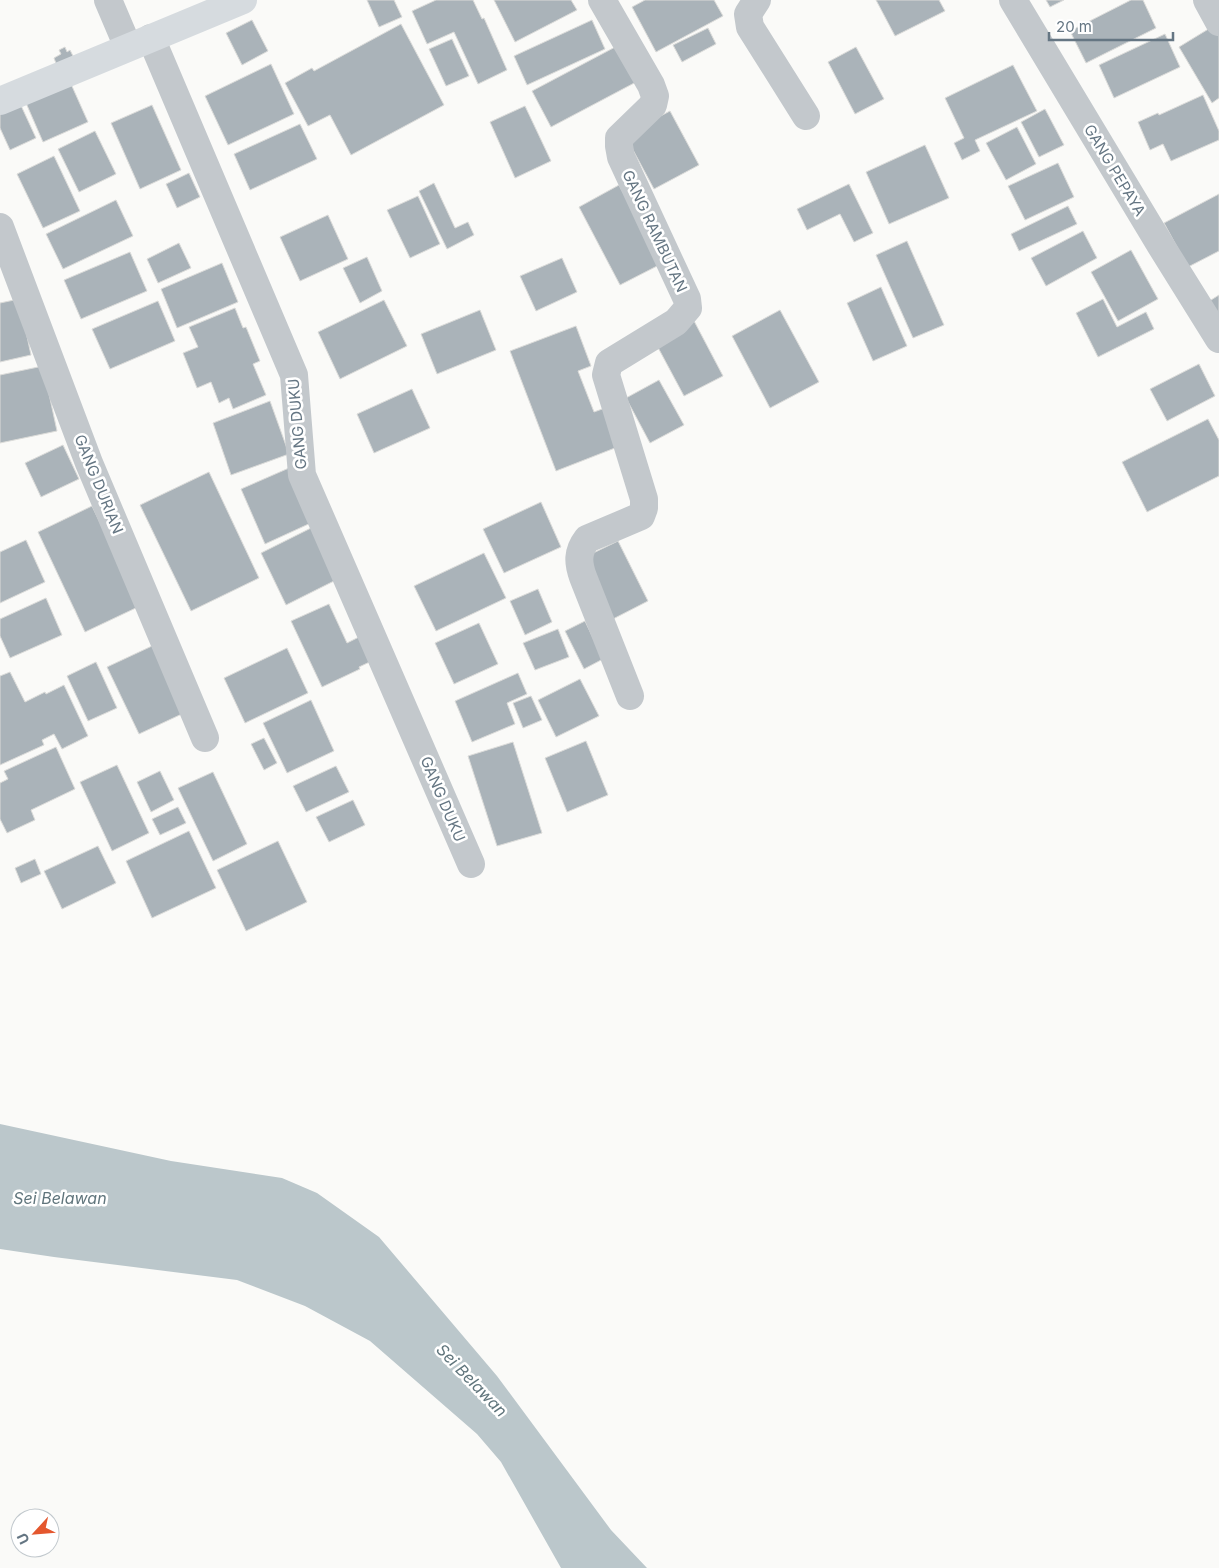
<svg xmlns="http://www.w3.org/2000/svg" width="1219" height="1568" font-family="Inter,sans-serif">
	<rect width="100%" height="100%" fill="#fafaf8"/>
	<polygon fill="#bbc7cb" points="0,1124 171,1161 282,1178 317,1193 379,1237 497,1376 611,1530 647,1568 561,1568 501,1462 477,1434 370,1341 305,1306 237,1280 54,1257 0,1249"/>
	<g fill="#aab3b9" stroke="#dcdcda">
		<polygon points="367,0 394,0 402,17 379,27"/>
		<polygon points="436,0 473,0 482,19 484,18 507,70 478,84 454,32 427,44 412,11"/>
		<polygon points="494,0 571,0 577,10 515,42"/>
		<polygon points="645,0 714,0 723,16 656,52 632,7"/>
		<polygon points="876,0 939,0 945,11 895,36"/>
		<polygon points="1046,0 1064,0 1050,7"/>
		<polygon points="1131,0 1143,0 1156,28 1086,63 1070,31"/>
		<polygon points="252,20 268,51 242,65 226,33"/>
		<polygon points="592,20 605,49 527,85 514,56"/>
		<polygon points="401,24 444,105 351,155 330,115 308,126 285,83 312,68 314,71"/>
		<polygon points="1215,25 1219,31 1219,98 1212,103 1179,47"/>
		<polygon points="708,28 716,44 682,62 673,45"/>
		<polygon points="1165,34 1180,67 1114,98 1099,65"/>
		<polygon points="452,39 469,76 446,86 429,49"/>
		<polygon points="619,45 638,81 551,127 532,91"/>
		<polygon points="65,47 67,52 70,50 74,58 57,66 54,58 61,54 59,50"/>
		<polygon points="856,47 884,99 855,114 828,62"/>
		<polygon points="271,64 294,114 228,145 205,96"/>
		<polygon points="1013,65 1037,111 975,140 980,151 962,160 954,143 964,138 945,98"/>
		<polygon points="71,84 88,122 43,142 26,103"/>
		<polygon points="1203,95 1219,131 1219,140 1171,161 1163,144 1150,150 1138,122 1158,113 1159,115"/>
		<polygon points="18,99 36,138 10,150 0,128 0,108"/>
		<polygon points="152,105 181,170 140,189 111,123"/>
		<polygon points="525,106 551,161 515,178 490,122"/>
		<polygon points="1045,109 1064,145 1039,157 1021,122"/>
		<polygon points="670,111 699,165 654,189 625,135"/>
		<polygon points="300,124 317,159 250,190 234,154"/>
		<polygon points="1017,127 1036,164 1006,180 986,143"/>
		<polygon points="95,131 116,174 79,192 58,149"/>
		<polygon points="925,145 949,198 889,224 866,172"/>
		<polygon points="54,156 80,211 43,228 17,174"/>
		<polygon points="1058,163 1074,197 1025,220 1008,186"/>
		<polygon points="189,173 200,197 177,208 166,184"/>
		<polygon points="434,183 455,228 468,222 474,235 447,249 419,191"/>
		<polygon points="849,184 873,233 854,242 840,214 807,230 797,209"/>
		<polygon points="619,185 661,264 620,285 579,207"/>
		<polygon points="1219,194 1219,251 1188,267 1164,223"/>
		<polygon points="418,196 440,244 410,258 387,210"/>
		<polygon points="116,200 133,236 63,269 46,234"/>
		<polygon points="1068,206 1077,224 1019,251 1011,234"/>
		<polygon points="328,215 348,259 300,281 280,237"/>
		<polygon points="1083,231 1097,258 1046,286 1031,258"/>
		<polygon points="907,241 944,325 913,338 876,255"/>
		<polygon points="179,243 191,268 158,283 147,259"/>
		<polygon points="1131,250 1158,299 1118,321 1091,272"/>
		<polygon points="130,252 147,291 81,319 64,280"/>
		<polygon points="367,257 382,291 360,303 343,268"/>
		<polygon points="562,258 577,292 536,311 520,276"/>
		<polygon points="222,263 238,302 177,328 161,289"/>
		<polygon points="881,287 907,346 873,361 847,303"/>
		<polygon points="1219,295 1219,331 1203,305"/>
		<polygon points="19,299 31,355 0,362 0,303"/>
		<polygon points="1103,299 1117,327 1146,312 1154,329 1098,357 1076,313"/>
		<polygon points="384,300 407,346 340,379 318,332"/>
		<polygon points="158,301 175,341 110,369 92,329"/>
		<polygon points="235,308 243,328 246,327 260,361 253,364 266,395 233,409 229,398 219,403 211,382 197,388 183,353 198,347 189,327"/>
		<polygon points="480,310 496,350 437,374 421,334"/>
		<polygon points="780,310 819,382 770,408 732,336"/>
		<polygon points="693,319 723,376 684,396 654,340"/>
		<polygon points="576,326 591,366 578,371 594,412 605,408 620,446 556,471 510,351"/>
		<polygon points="1199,364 1215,396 1167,421 1150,389"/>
		<polygon points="43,366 57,431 0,443 0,375"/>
		<polygon points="659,380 684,425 650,443 626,398"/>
		<polygon points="412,389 430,428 374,453 357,414"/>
		<polygon points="270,401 289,454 231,475 213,423"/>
		<polygon points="1208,419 1219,440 1219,476 1147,512 1122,462"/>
		<polygon points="63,445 79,479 41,497 25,463"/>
		<polygon points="289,468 313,522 265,544 241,489"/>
		<polygon points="209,472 259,578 191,611 140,505"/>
		<polygon points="541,502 561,547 504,573 483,529"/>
		<polygon points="92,506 140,606 85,632 38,532"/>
		<polygon points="315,526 340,578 286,605 261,553"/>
		<polygon points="26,540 45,582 0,603 0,552"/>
		<polygon points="618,541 648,601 611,620 581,559"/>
		<polygon points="484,553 506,598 436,631 414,586"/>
		<polygon points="538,589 552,622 525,635 510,601"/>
		<polygon points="46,598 62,635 10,658 0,636 0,619"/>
		<polygon points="329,604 347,643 365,634 376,659 359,667 360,669 322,687 291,621"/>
		<polygon points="585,621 603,659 584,669 565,631"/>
		<polygon points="479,623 498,664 454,684 435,643"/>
		<polygon points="558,629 569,657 535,670 523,643"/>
		<polygon points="152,646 184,713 139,734 107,667"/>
		<polygon points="287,648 308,693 245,723 224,678"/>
		<polygon points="96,662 117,708 88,721 67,676"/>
		<polygon points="10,672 25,702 45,692 46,694 64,685 88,736 62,749 54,734 42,740 44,745 0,765 0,676"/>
		<polygon points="518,673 527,694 507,703 515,724 472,742 455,701"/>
		<polygon points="580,679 599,716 556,737 538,700"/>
		<polygon points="531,696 542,720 523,728 513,703"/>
		<polygon points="311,700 334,751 287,773 263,723"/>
		<polygon points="264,738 277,763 264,770 251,744"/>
		<polygon points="586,741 608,795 567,812 545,758"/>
		<polygon points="513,742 542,833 497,846 468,756"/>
		<polygon points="56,747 75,789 31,810 35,820 7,833 0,819 0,783 8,779 4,771"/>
		<polygon points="117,765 149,833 112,851 80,782"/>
		<polygon points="336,766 349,792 306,812 293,786"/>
		<polygon points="160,771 174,800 151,812 137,782"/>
		<polygon points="213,772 247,844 213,861 178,788"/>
		<polygon points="353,800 365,825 329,842 316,817"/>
		<polygon points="178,807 186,823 160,835 152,819"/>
		<polygon points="189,831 216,888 152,918 126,861"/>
		<polygon points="278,841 307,902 246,931 217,870"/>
		<polygon points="98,846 116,883 62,909 44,871"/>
		<polygon points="35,859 41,874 21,883 15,868"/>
	</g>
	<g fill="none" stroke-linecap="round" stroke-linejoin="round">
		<g stroke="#c3c8cc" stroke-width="28">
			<polyline points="108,0 128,47"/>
			<path d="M602,0L651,85L655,96L653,105L619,138V146L621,157L687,299L688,308L676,322L609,363L606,375L644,499V508L641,516L587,539C577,552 578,563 583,577L630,696"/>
			<polyline points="757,0 748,14 750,27 806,116"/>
			<polyline points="1013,0 1161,246 1219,339"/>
			<polyline points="1207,0 1219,22"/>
			<polyline points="151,38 294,375 302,475 471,864"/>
			<polyline points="0,227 89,463 205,738"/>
		</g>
		<polyline stroke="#d6dbdf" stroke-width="28" points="0,101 243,0"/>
	</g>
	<g text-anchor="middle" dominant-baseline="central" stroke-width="5" stroke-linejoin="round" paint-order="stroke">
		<g font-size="15" fill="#657683" stroke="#fff">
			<text transform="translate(1115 170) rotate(59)">GANG PEPAYA</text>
			<text transform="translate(655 231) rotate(65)">GANG RAMBUTAN</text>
			<text transform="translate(297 424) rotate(-95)">GANG DUKU</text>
			<text transform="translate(99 484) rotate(68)">GANG DURIAN</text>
			<text transform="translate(443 799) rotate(67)">GANG DUKU</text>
		</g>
		<g font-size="16" font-style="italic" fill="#60757c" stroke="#fff">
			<text x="60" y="1198">Sei Belawan</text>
			<text transform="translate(472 1380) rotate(46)">Sei Belawan</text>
		</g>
	</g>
	<g transform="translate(35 1533) rotate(244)"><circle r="24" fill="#ffffff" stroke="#c1c8cd"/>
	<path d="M0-4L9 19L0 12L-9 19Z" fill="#e4572e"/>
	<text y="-8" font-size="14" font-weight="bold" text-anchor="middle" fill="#657683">U</text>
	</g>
	<path d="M1049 32v8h124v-8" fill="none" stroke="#657683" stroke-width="2.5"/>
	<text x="1056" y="32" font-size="15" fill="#657683" stroke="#ffffff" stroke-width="4" paint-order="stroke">20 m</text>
</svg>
